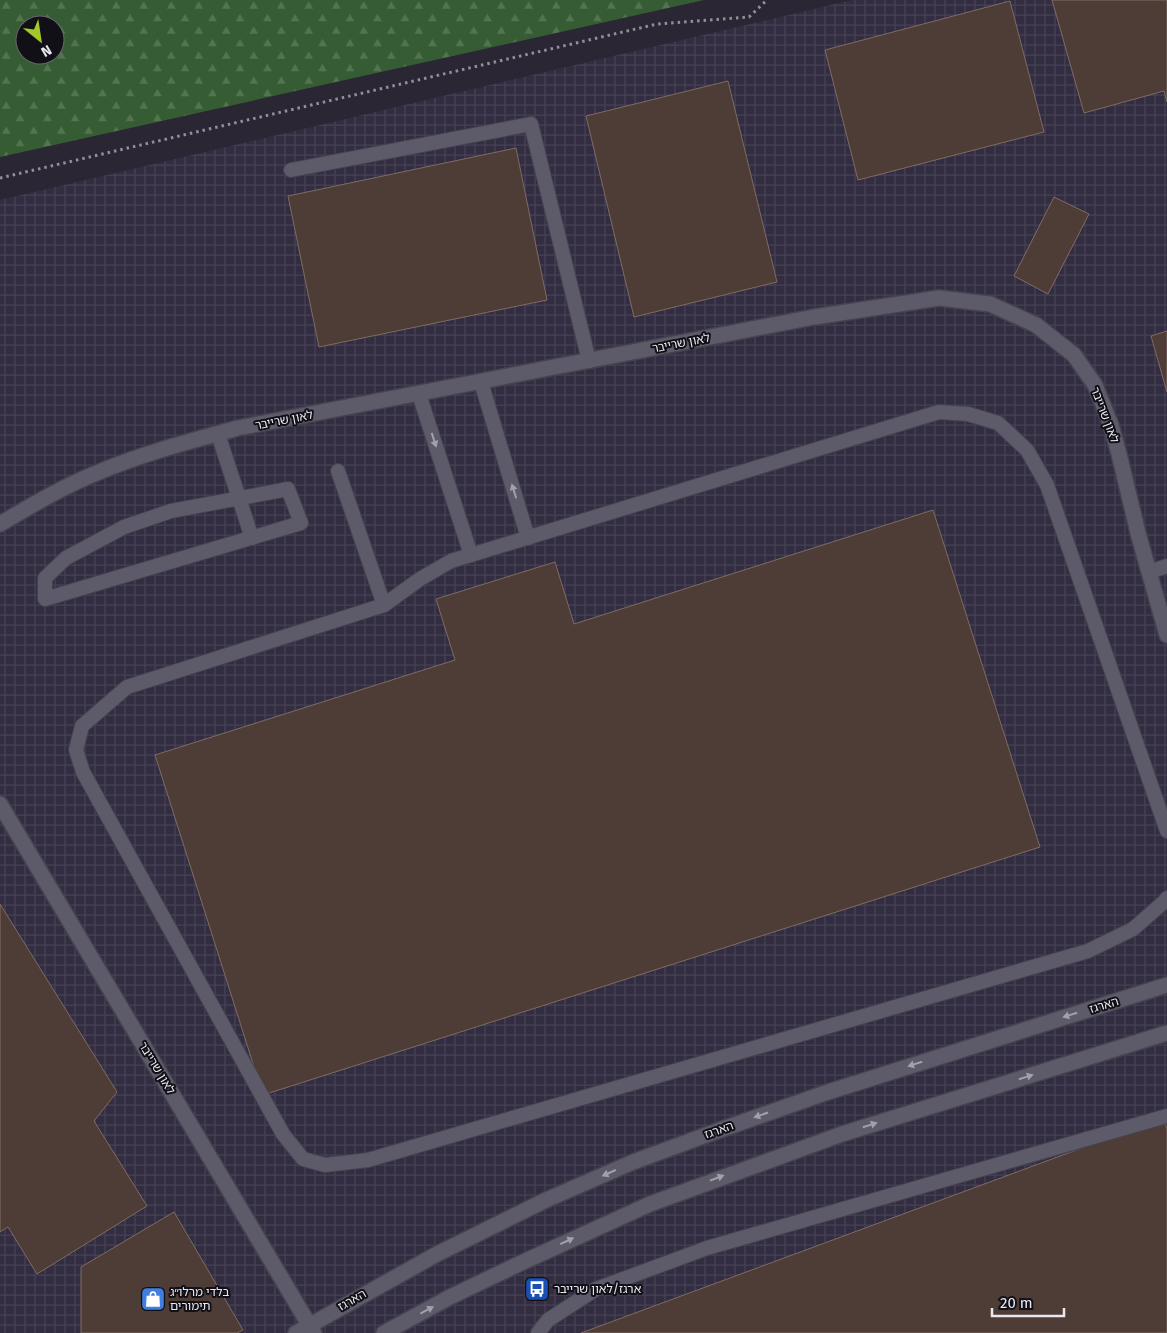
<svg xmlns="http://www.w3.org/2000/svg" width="1167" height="1333" font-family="'Fira Sans','Noto Sans Hebrew',sans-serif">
	<defs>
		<pattern id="industrial-grid" width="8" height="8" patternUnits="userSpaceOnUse" patternTransform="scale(1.25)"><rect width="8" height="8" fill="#322d41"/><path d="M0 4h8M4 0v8" fill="none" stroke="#464154"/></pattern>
		<pattern id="forest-firs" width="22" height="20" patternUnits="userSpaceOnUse" patternTransform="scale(1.25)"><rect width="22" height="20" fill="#365c33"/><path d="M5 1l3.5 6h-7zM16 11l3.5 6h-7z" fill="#537351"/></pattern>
	</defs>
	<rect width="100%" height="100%" fill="#2a2634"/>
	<polygon fill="url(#industrial-grid)" points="852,0 1167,0 1167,1333 0,1333 0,200"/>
	<path fill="url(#forest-firs)" fill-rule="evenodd" d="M0,0H704L0,157ZM25,25H55V55H25Z"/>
	<g fill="#4e3d36" stroke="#7e6c64">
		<polygon points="1052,0 1167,0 1167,102 1164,91 1084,113"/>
		<polygon points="1010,1 1044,132 858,180 825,50"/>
		<polygon points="728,81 777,282 634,317 586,116"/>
		<polygon points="516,148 547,300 319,347 288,196"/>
		<polygon points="1054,197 1089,214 1048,294 1014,276"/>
		<polygon points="1167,331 1167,392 1151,336"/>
		<polygon points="933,510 1040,847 263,1095 155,755 455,660 436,599 555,562 574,624"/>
		<polygon points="0,904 117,1092 94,1121 147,1206 37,1274 8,1227 0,1232"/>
		<polygon points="1163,1118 1167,1129 1167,1333 581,1333"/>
		<polygon points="174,1212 243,1330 237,1333 81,1333 81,1267"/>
	</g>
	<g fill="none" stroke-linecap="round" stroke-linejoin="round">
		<defs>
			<g id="lane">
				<polyline points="291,170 531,124 589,361"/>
				<polyline points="481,382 528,538"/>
				<polyline points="419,394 471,555"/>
				<polyline points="218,434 252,538"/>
				<polyline points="338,471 384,605"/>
				<polygon points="288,489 301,523 45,599 45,578 66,558 124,527 171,511"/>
				<polyline points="1149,572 1167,566"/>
				<polyline points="1167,831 1047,485 1027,450 998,423 968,414 939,412 451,561 420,579 384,605 127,687 82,726 76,750 83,772 283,1134 303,1159 325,1165 368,1160 1088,951 1133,929 1165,901 1167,898"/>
				<polyline points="538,1333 548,1320 596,1289 707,1248 1167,1116"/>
			</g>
			<g id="street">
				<path d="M0,524C32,505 64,486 99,472C144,453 191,441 238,428L814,317L939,298L990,304L1036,325L1074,355L1095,385L1111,425L1119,454L1139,537L1167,635"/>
				<polyline points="0,804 314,1333"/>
				<polyline points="296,1333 437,1254 546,1200 633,1162 717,1131 828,1092 1167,985"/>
				<polyline points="384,1333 450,1297 523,1262 650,1204 842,1134 1167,1033"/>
			</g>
		</defs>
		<use href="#lane" stroke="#46434f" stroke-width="16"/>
		<use href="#street" stroke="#46434f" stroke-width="18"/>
		<polyline stroke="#928f9a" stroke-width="3" stroke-dasharray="2.5 4" stroke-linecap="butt" points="0,178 657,24 749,17 767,0"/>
		<use href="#lane" stroke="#5d5a6a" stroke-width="14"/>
		<use href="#street" stroke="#5d5a6a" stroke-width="15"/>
	</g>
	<defs><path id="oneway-solid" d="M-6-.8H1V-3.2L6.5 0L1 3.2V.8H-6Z" transform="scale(1.25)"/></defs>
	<g fill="#a3a0ad">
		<use href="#oneway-solid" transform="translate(434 440) rotate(72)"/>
		<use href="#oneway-solid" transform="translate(514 491) rotate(-107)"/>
		<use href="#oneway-solid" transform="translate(1070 1015) rotate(163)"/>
		<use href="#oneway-solid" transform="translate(915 1064) rotate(163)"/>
		<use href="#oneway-solid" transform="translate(1026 1077) rotate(-17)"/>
		<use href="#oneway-solid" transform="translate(761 1115) rotate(161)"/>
		<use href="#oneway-solid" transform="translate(870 1125) rotate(-17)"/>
		<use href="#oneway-solid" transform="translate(609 1173) rotate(156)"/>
		<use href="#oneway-solid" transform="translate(717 1178) rotate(-21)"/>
		<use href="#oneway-solid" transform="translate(567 1241) rotate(-25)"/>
		<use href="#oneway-solid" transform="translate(427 1310) rotate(-28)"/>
	</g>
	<defs>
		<symbol id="bus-square" viewBox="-11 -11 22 22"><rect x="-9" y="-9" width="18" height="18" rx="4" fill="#1a4fb4" stroke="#121017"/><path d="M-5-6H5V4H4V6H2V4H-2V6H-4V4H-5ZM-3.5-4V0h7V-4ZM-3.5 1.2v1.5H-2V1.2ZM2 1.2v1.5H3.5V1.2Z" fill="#fff"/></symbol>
		<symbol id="shop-square" viewBox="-11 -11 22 22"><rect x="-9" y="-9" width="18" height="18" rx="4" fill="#3f7fe0" stroke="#121017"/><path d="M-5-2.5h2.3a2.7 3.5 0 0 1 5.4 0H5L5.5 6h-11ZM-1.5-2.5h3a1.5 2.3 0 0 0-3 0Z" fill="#fff"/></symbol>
	</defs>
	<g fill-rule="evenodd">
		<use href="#bus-square" x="523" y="1275" width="28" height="28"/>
		<use href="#shop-square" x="139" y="1285" width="28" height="28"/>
	</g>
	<g text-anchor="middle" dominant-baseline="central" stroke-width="4" stroke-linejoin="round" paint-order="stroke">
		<g font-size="12" fill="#e9e7f0" stroke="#121017">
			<text transform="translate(681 343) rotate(-11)">לאון שרייבר</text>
			<text transform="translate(1105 415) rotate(69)">לאון שרייבר</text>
			<text transform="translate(284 420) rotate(-11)">לאון שרייבר</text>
			<text transform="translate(1104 1005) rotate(-17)">הארגז</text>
			<text transform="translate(157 1068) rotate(59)">לאון שרייבר</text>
			<text transform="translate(719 1130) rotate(-20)">הארגז</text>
			<text transform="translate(352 1300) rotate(-30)">הארגז</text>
		</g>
		<g font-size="12" fill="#e9e7f0" stroke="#121017" text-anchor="start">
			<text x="554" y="1289">ארגז/לאון שרייבר</text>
			<text x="170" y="1292">בלדי מרלו״ג<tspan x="170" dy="14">תימורים</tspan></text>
		</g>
	</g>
	<g transform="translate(40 40) rotate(150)"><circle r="24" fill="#121017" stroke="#68666e"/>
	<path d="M0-4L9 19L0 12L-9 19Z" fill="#a2c929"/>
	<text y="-8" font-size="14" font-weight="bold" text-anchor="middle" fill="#e9e7f0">N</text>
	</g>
	<path d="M992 1308v8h72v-8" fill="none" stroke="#e9e7f0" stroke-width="2.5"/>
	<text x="1000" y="1308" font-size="15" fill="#e9e7f0" stroke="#121017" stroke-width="4" paint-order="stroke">20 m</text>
</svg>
